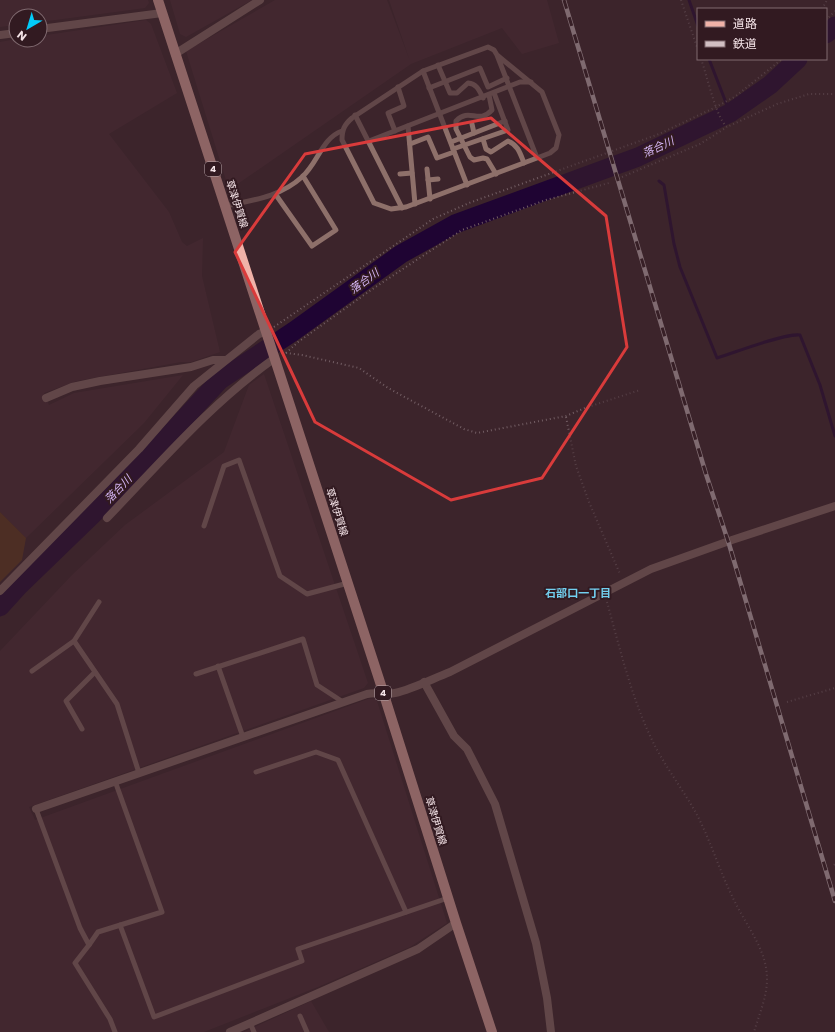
<svg xmlns="http://www.w3.org/2000/svg" width="835" height="1032" font-family="Poppins,'Noto Sans JP',sans-serif">
	<rect width="100%" height="100%" fill="#3c242b"/>
	<g fill="#4a2b34">
		<polygon points="0,0 148,0 149,3 145,8 40,22 40,16 16,16 16,25 0,27"/>
		<polygon points="170,0 252,0 186,37 180,34"/>
		<polygon points="275,0 387,0 410,61 389,0 547,0 559,43 522,54 502,28 411,64 229,190 186,51"/>
		<polygon points="146,20 151,24 177,93 109,134 169,212 182,242 187,246 203,238 202,276 220,352 191,362 181,362 77,381 44,393 49,405 74,393 183,375 144,423 26,538 0,512 0,42 16,39 40,40 40,36"/>
		<polygon points="264,374 368,683 364,688 29,807 35,820 368,699 376,698 447,923 410,947 318,987 204,1032 0,1032 0,651 72,575 125,525 224,452 249,385"/>
		<polygon points="311,1001 329,1032 244,1032"/>
	</g>
	<polygon fill="#623b1b" points="0,512 26,538 22,560 0,582"/>
	<g fill="none" stroke-linecap="round" stroke-linejoin="round">
		<g stroke="#1f0433" stroke-width="3">
			<polyline points="689,0 698,26"/>
			<polyline points="709,59 730,113"/>
			<path d="M659,181L664,185L674,244L680,267L717,358C734,353 784,333 800,335L820,385L835,436"/>
		</g>
		<g stroke="#1f0433" stroke-width="19">
			<polyline points="826,34 835,26"/>
			<polyline points="0,607 19,586 115,493 220,380 294,331 401,254 455,224 638,157 730,113 770,85 798,59"/>
		</g>
		<g stroke="#735e64" stroke-width="2" stroke-dasharray="1 3" stroke-linecap="butt">
			<polyline points="681,0 698,50"/>
			<polyline points="822,9 827,0"/>
			<polyline points="826,20 835,11"/>
			<path d="M701,59C707,75 716,118 727,127L777,104L809,94H835"/>
			<polyline points="622,177 700,144 727,127"/>
			<polyline points="274,327 433,219 469,203 659,134 716,107 736,96 782,59"/>
			<polyline points="286,353 298,342 371,290 462,230 546,200 609,183"/>
			<polyline points="282,354 286,353 302,355 359,368 388,388 464,429 477,433 566,416 585,408 640,390"/>
			<polyline points="566,417 576,466 589,502 620,574"/>
			<path d="M607,602C620,649 631,696 652,740C664,765 682,788 696,813C711,841 720,873 735,902C747,927 767,950 767,979C767,997 759,1015 754,1032"/>
			<polyline points="787,702 835,688"/>
			<polyline points="834,865 835,864"/>
		</g>
		<g stroke="#8e706a" stroke-width="5">
			<path d="M497,55L542,92L559,135L556,148L550,153L537,158L406,207L391,209L374,203L342,140C342,130 344,125 352,118L423,71L488,47L494,50L497,55L537,158"/>
			<path d="M438,65L450,93H457L468,83C477,84 479,90 483,98"/>
			<polyline points="423,71 467,185"/>
			<polyline points="429,88 480,68 488,87 507,78"/>
			<path d="M489,95L492,110C478,125 470,107 456,121V129L470,157L474,160L483,158L487,159L496,174"/>
			<polyline points="355,115 402,208"/>
			<polyline points="472,124 474,133"/>
			<polyline points="408,126 415,204"/>
			<polyline points="395,131 388,113 404,106 398,87"/>
			<path d="M483,139L486,149L491,152L508,141C518,145 520,153 524,163"/>
			<polyline points="369,141 520,82 531,82"/>
			<polyline points="451,142 505,121"/>
			<polyline points="410,144 428,137 437,158 454,152"/>
			<polyline points="453,149 508,130 494,93"/>
			<polyline points="427,169 430,199"/>
			<polyline points="400,174 412,173"/>
			<polyline points="428,180 438,179"/>
			<polyline points="276,195 312,246 336,230 303,176"/>
			<path d="M225,206C253,200 280,197 302,177C318,163 322,138 342,131"/>
			<polyline points="204,526 224,466 239,460 280,576 307,594 348,583"/>
			<polyline points="74,641 117,704 139,773"/>
			<polyline points="218,666 243,737"/>
			<polyline points="32,671 74,641 99,602"/>
			<polyline points="196,674 303,639 317,685 343,702"/>
			<polyline points="82,729 66,701 95,672"/>
			<polyline points="256,772 316,752 338,760 406,912"/>
			<polyline points="36,809 80,928 89,945 98,932 162,912 115,781"/>
			<polyline points="120,925 154,1017 302,961 298,949 448,898"/>
			<polyline points="89,945 75,963 110,1019 115,1032"/>
			<polyline points="300,1016 307,1032"/>
			<polyline points="250,1023 254,1032"/>
		</g>
		<g stroke="#8e706a" stroke-width="8">
			<polyline points="40,29 162,13"/>
			<polyline points="0,35 16,33"/>
			<polyline points="175,54 260,0"/>
			<polyline points="46,398 72,387 100,381 191,367 213,360 225,360"/>
			<path d="M107,518C161,462 211,403 275,358"/>
			<polyline points="0,591 139,449 194,386 259,334 266,331"/>
			<polyline points="424,682 454,736 467,749 495,804 536,943 547,998 551,1032"/>
			<path d="M36,809L367,694C376,692 386,695 395,693C413,689 432,679 450,672L651,569L732,540L835,506"/>
			<polyline points="230,1032 418,949 456,923"/>
		</g>
		<polyline stroke="#f0b2a8" stroke-width="10" points="158,0 379,679 456,923 492,1032"/>
		<defs>
			<polyline id="rail" points="564,0 706,474 729,544 835,901"/>
		</defs>
		<use href="#rail" stroke="#d1bfc3" stroke-width="4.5"/>
		<use href="#rail" stroke="#321a21" stroke-width="3" stroke-dasharray="9" stroke-linecap="butt"/>
	</g>
	<path d="M0 0H835V1032H0ZM491,118L606,216L627,347L542,478L451,500L315,422L235,252L305,154Z" fill="#3c242b" fill-opacity=".55" fill-rule="evenodd"/>
	<path fill="none" stroke="#d93b3b" stroke-width="3" stroke-linejoin="round" d="M491,118L606,216L627,347L542,478L451,500L315,422L235,252L305,154Z"/>
	<g text-anchor="middle" dominant-baseline="central" stroke-width="4" stroke-linejoin="round" paint-order="stroke">
		<g fill="#321a21" stroke="#baa7ac" stroke-width="1">
			<rect x="205" y="162" width="16" height="14" rx="3"/>
			<rect x="375" y="686" width="16" height="14" rx="3"/>
		</g>
		<g font-size="9" font-weight="bold" fill="#f4e3e7">
			<text x="213" y="169">4</text>
			<text x="383" y="693">4</text>
		</g>
		<g font-size="10" fill="#f4e3e7" stroke="#321a21">
			<text transform="translate(237 204) rotate(72)">草津伊賀線</text>
			<text transform="translate(337 512) rotate(72)">草津伊賀線</text>
			<text transform="translate(436 821) rotate(73)">草津伊賀線</text>
		</g>
		<g font-size="11" font-style="italic" fill="#d6b7f7" stroke="#321a21">
			<text transform="translate(658 147) rotate(-25)">落合川</text>
			<text transform="translate(364 281) rotate(-36)">落合川</text>
			<text transform="translate(118 489) rotate(-46)">落合川</text>
		</g>
		<g font-size="11" font-weight="bold" fill="#72d0f0" stroke="#321a21">
			<text x="578" y="593">石部口一丁目</text>
		</g>
	</g>
	<rect x="697" y="8" width="130" height="52" fill="#321a21" stroke="#806a70"/>
	<rect x="705" y="21" width="20" height="6" fill="#f0b2a8" stroke="#806a70"/>
	<text x="733" y="28" font-size="12" fill="#f4e3e7">道路</text>
	<rect x="705" y="41" width="20" height="6" fill="#d1bfc3" stroke="#806a70"/>
	<text x="733" y="48" font-size="12" fill="#f4e3e7">鉄道</text>
	<g transform="translate(28 28) rotate(218)"><circle r="19" fill="#321a21" stroke="#806a70"/>
	<path d="M0-3L7 15L0 10L-7 15Z" fill="#03cbf9"/>
	<text y="-6" font-size="11" font-weight="bold" text-anchor="middle" fill="#f4e3e7">N</text>
	</g>
</svg>
